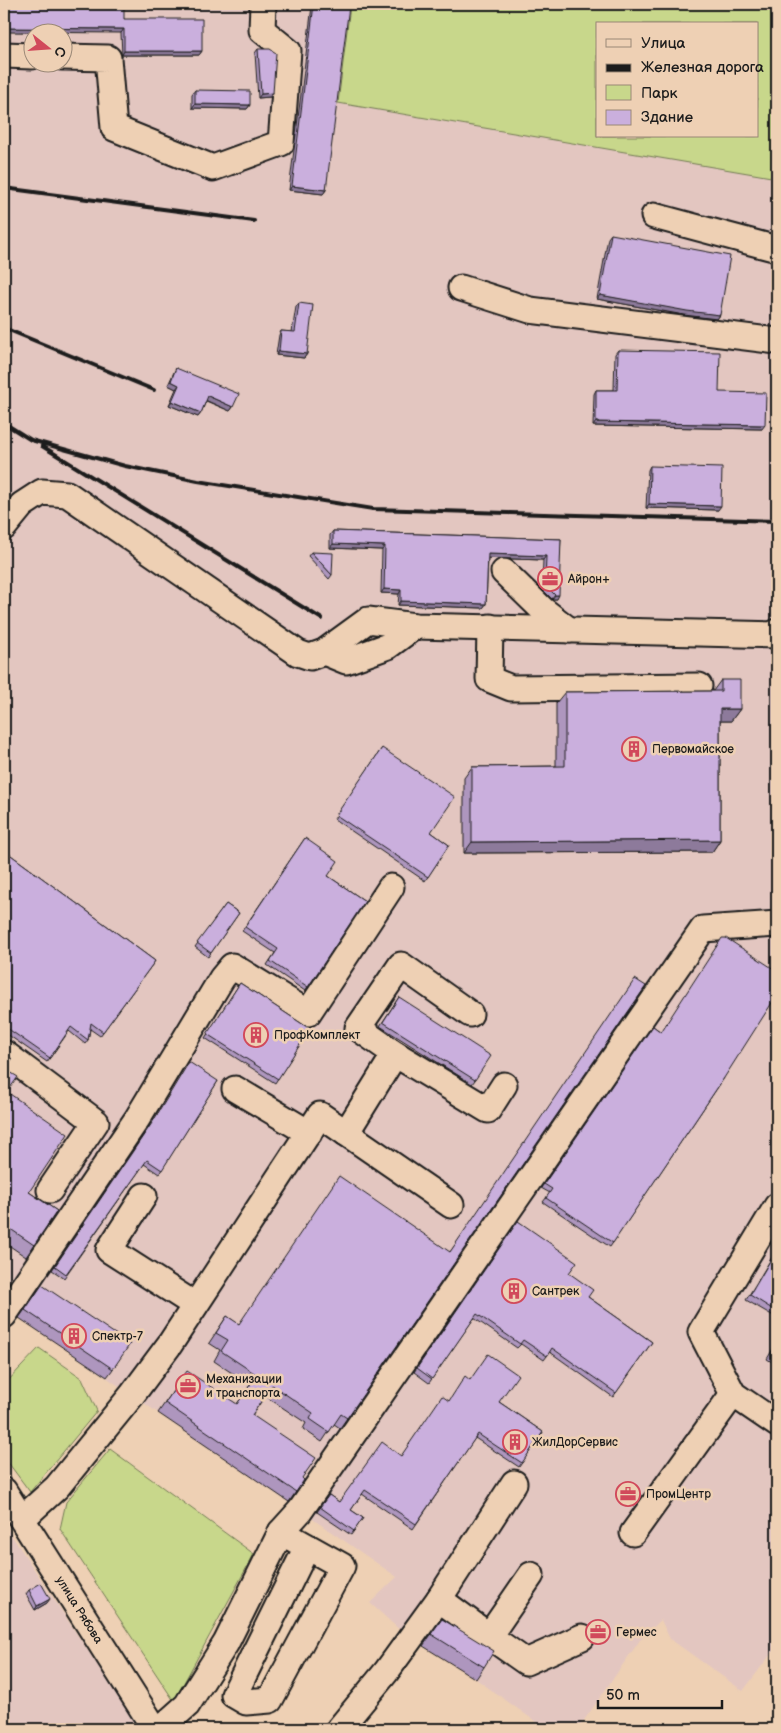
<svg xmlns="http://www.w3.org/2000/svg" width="781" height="1733" font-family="'Balsamiq Sans',sans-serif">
	<rect width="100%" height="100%" fill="#eed0b4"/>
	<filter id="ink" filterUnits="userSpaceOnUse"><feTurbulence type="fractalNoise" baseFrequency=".02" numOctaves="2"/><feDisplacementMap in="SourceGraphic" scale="10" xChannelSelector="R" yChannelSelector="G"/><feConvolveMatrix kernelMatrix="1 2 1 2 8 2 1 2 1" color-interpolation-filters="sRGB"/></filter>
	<g filter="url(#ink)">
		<g fill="#e3c6c0" fill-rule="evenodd">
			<path d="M4,4H269L350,6L338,103L777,178V1646L743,1691L670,1639L661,1620L640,1640L578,1729H546L476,1679L402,1632L370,1603L397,1577L4,1307ZM32,32H62V62H32Z"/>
			<polygon points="4,1524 140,1729 4,1729"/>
		</g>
		<g fill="#c8d78b" stroke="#727a54" fill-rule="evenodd">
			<path d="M777,5V178L338,103L350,6ZM597,24H757V136H597Z"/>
			<polygon points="39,1348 82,1378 97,1411 30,1492 4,1457 4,1385"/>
			<polygon points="110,1449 254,1554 174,1701 60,1529 66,1502"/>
		</g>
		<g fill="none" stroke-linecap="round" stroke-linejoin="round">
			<defs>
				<g id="minor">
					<polyline points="4,55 32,56"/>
					<polyline points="62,57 108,58 114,128 213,168 281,143 288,51 262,30 263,4"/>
					<polyline points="654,216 777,249"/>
					<polyline points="461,288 530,310 777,341"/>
					<polyline points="4,527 22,505 42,492 67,494 298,653 310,657 324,652 368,620 415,626 777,635 777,632"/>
					<polyline points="504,572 543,610 569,630"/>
					<polyline points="490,627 489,679 511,688 699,686"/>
					<polyline points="324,652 346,661 388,646 415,626"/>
					<polyline points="4,1053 96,1122 50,1190"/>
					<polyline points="395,1054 358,1028 401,965 470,1014"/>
					<polyline points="235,1089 309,1133"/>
					<polyline points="346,1133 395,1054 488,1110 504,1085"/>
					<polyline points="144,1196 109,1250 195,1305"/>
					<polyline points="777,1206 701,1332 733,1394 777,1424"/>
					<polyline points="4,1315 137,1119 222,978 232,966 308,1013 391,887"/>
					<polyline points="4,1491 155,1729"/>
					<polyline points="22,1519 57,1487 132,1395 170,1344 320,1115 451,1205"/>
					<polyline points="281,1532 342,1566 270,1700 246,1702 234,1695 307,1547"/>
					<polyline points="633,1533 733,1394"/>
					<polyline points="439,1599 514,1483"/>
					<polyline points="489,1636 526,1662 582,1637"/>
					<polyline points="160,1729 187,1705 226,1643 281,1532 300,1511 703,929 777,924"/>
					<polyline points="339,1729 386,1672 439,1599 489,1636 531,1575"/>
				</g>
			</defs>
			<use href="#minor" stroke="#1c1c1c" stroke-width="29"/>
			<use href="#minor" stroke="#eed0b4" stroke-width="25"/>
			<g stroke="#1c1c1c" stroke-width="4">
				<polyline points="4,188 254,221"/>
				<polyline points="4,328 154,390"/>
				<polyline points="4,423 31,440 125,466 198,481 373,509 777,521"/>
				<polyline points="42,446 322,619"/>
			</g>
		</g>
		<g fill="#ae96be" stroke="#1c1c1c">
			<polygon points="314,4 327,4 326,190 323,194 289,190 312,6"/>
			<polygon points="124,19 202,51 199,55 122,55 121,33"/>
			<polygon points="258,49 273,93 270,97 258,98 255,53"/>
			<polygon points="195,90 250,105 247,109 192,108 192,94"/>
			<polygon points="611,234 720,315 717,319 684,315 597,299 608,238"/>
			<polygon points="299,303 307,354 304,358 276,355 279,335 281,331 292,332 296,307"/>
			<polygon points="618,350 719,392 762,429 593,426 594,394 596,390 614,390 615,354"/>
			<polygon points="176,368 233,407 230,411 206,401 201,413 198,417 169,405 176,389 168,385 174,372"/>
			<polygon points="650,466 718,510 646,508 648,470"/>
			<polygon points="333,531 561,539 557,599 552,599 542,589 543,560 488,558 486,604 483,608 398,605 399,594 381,593 382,550 330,548 330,535"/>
			<polygon points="311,552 332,575 329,579 308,556"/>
			<polygon points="777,674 777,910 776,910 776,676"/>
			<polygon points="721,680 740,709 731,721 720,721 720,840 712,852 464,853 464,778 472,767 556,766 556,703 565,692 713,691"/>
			<polygon points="382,748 431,832 449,845 425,881 334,819"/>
			<polygon points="305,838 328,876 365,901 305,991 267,965 275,953 242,931"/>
			<polygon points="4,850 155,961 100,1036 90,1029 88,1040 85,1044 69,1031 47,1062 4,1032"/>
			<polygon points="226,904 239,913 208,957 195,947"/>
			<polygon points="240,983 310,1029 275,1083 205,1038"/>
			<polygon points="646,986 340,1428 334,1424 322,1442 303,1429 306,1423 265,1396 252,1415 302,1478 304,1480 289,1502 158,1413 180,1381 237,1404 250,1385 214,1361 220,1350 209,1343 227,1316 238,1324 450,1252"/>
			<polygon points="399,997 475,1080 472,1084 380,1026"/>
			<polygon points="653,1026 724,1078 610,1247 543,1202 550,1193 541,1188"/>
			<polygon points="4,1052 7,1092 29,1192 57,1211 26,1257 4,1242"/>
			<polygon points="218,1081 159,1174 144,1164 64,1278 52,1270 149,1127"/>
			<polygon points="518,1221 569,1273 588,1297 652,1342 613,1397 550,1352 544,1360 521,1344 517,1348 474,1318 429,1383 414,1372"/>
			<polygon points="777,1249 777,1318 746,1300"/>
			<polygon points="42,1285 113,1369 107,1377 19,1318"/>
			<polygon points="777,1342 777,1365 767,1359"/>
			<polygon points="449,1401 499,1402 543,1432 519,1467 475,1438 413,1529 362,1494 351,1510 363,1518 351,1535 317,1512 329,1495 339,1502 401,1456"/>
			<polygon points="29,1590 47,1603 35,1610 26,1594"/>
			<polygon points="442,1619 484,1667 476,1679 423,1646"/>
		</g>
		<g fill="#8d7a9b" stroke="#1c1c1c">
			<polygon points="4,28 124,29 121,33 4,32"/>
			<polygon points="124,51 202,51 199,55 122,55"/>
			<polygon points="273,93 270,97 258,98 261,94"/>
			<polygon points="195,104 250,105 247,109 192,108"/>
			<polygon points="292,186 326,190 323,194 289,190"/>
			<polygon points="600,295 720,315 717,319 684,315 597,299"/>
			<polygon points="279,351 307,354 304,358 276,355"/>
			<polygon points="171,381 179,385 176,389 168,385"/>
			<polygon points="208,396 233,407 230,411 205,400"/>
			<polygon points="172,401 201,413 198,417 169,405"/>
			<polygon points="596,422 765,425 762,429 593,426"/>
			<polygon points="649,504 721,506 718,510 646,508"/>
			<polygon points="333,544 385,546 382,550 330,548"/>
			<polygon points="488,554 546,556 543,560 485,558"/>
			<polygon points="384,589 401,590 399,594 381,593"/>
			<polygon points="555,595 559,595 557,599 552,599"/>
			<polygon points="401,601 486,604 483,608 398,605"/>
			<polygon points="720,709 740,709 731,721 712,721"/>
			<polygon points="720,840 712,852 464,853 472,842"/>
			<polygon points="50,1599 47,1603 35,1610 37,1606"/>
		</g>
		<g fill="#caafdd" stroke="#1c1c1c">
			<polygon points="4,4 124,4 124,19 202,19 202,51 124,51 124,29 4,28"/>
			<polygon points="314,4 327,4 349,6 326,190 292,186"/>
			<polygon points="258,49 270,49 276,53 273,93 261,94"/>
			<polygon points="195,90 250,91 250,105 195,104"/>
			<polygon points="611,234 730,256 720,315 687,311 600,295"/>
			<polygon points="299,303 313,305 307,354 279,351 281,331 295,332"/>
			<polygon points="618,350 720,352 719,392 766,393 765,425 596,422 596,390 617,390"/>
			<polygon points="176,368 239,394 233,407 208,396 201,413 172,401 179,385 171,381"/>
			<polygon points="650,466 722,468 721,506 649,504"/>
			<polygon points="333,531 561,539 559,595 555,595 545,585 546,556 488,554 486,604 401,601 401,590 384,589 385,546 333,544"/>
			<polygon points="311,552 333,553 332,575"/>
			<polygon points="721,680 740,680 740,709 720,709 720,840 472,842 472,767 565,766 565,692 721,691"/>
			<polygon points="382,748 455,797 431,832 449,845 428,877 336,815"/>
			<polygon points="305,838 338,861 328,876 365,901 308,987 270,961 278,949 245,927"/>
			<polygon points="4,850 155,961 103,1032 91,1023 88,1040 71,1027 50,1058 4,1026"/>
			<polygon points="226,904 239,913 211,953 197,943"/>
			<polygon points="722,938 726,938 777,971 777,995 724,1078 613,1243 546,1198 552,1189 544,1184 653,1026 661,1032"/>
			<polygon points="635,979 646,986 347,1418 341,1414 329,1432 310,1419 313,1413 272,1385 252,1415 316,1458 302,1478 304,1480 296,1492 165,1403 187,1371 237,1404 257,1375 221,1351 228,1340 216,1333 227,1316 239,1324 339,1176 450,1252"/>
			<polygon points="240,983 310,1029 278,1079 207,1034"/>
			<polygon points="399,997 491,1056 475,1080 383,1022"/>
			<polygon points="4,1052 12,1059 5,1069 18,1077 7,1092 68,1134 29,1192 57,1211 34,1245 6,1226 4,1229"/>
			<polygon points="189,1062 218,1081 162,1170 147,1160 66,1274 55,1266 152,1123"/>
			<polygon points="518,1221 577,1262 569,1273 593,1290 588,1297 652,1342 616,1393 552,1348 547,1356 523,1340 520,1344 477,1314 432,1379 417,1368"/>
			<polygon points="777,1249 777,1312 750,1295"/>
			<polygon points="42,1285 130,1344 113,1369 25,1310"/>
			<polygon points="777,1343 777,1358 771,1354"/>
			<polygon points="488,1354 518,1375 499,1402 543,1432 522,1463 478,1434 416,1524 365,1490 351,1510 363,1518 354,1531 320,1507 329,1495 339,1502 382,1442 401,1456 442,1396 449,1401 465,1376 470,1380"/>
			<polygon points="41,1583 50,1599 37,1606 29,1590"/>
			<polygon points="442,1619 494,1651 484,1667 431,1634"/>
		</g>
	</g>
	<defs>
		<symbol id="office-ring" viewBox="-11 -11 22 22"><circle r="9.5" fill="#eed0b4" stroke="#d1495b" stroke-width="1.5"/><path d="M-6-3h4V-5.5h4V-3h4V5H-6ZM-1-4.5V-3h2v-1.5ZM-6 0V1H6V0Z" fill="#d1495b"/></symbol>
		<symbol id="building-ring" viewBox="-11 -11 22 22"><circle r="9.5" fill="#eed0b4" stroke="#d1495b" stroke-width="1.5"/><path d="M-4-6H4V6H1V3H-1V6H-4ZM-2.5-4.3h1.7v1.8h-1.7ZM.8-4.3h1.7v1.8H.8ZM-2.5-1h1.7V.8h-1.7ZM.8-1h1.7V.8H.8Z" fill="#d1495b"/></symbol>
	</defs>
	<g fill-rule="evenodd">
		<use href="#office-ring" x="536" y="565" width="28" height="28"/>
		<use href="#building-ring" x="620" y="735" width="28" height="28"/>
		<use href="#building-ring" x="242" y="1021" width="28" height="28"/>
		<use href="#building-ring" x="500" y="1277" width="28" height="28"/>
		<use href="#building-ring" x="60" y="1322" width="28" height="28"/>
		<use href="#office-ring" x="174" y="1372" width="28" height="28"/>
		<use href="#building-ring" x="501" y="1428" width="28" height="28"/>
		<use href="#office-ring" x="614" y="1480" width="28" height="28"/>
		<use href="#office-ring" x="584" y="1618" width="28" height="28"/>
	</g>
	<g text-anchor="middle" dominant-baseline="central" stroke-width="5" stroke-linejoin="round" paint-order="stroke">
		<g font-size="12" fill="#1c1c1c" stroke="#eed0b4" text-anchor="start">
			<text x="568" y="579">Айрон+</text>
			<text x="652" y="749">Первомайское</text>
			<text x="274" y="1035">ПрофКомплект</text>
			<text x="532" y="1291">Сантрек</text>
			<text x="92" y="1336">Спектр-7</text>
			<text x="206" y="1379">Механизации<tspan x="206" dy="14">и транспорта</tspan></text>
			<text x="532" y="1442">ЖилДорСервис</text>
			<text x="646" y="1494">ПромЦентр</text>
			<text x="616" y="1632">Гермес</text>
		</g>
		<g font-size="12" fill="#1c1c1c" stroke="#eed0b4">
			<text transform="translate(79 1610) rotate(58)">улица Рябова</text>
		</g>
	</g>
	<rect width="781" height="1733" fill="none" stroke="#eed0b4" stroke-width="20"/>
	<rect x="10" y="10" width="761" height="1713" fill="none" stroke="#1c1c1c" stroke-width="2" filter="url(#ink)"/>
	<rect x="596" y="22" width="162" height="115" fill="#eed0b4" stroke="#9a8877"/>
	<rect x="606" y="39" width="25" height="8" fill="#eed0b4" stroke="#9a8877"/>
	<text x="641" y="48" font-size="15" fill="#1c1c1c">Улица</text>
	<rect x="606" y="64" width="25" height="8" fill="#1c1c1c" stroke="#9a8877"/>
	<text x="641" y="72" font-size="15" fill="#1c1c1c">Железная дорога</text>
	<rect x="606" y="85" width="25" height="15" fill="#c8d78b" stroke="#9a8877"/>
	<text x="641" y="98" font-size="15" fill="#1c1c1c">Парк</text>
	<rect x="606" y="110" width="25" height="15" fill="#caafdd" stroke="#9a8877"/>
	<text x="641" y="122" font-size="15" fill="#1c1c1c">Здание</text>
	<g transform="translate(48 48) rotate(107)"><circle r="24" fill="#eed0b4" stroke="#9a8877"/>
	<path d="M0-4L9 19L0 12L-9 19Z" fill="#d1495b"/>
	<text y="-8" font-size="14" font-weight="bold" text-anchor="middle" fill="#1c1c1c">С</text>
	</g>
	<path d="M598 1700v8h124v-8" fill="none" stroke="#1c1c1c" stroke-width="2.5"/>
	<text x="606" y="1700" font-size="15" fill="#1c1c1c" stroke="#eed0b4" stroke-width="4" paint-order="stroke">50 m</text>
</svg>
